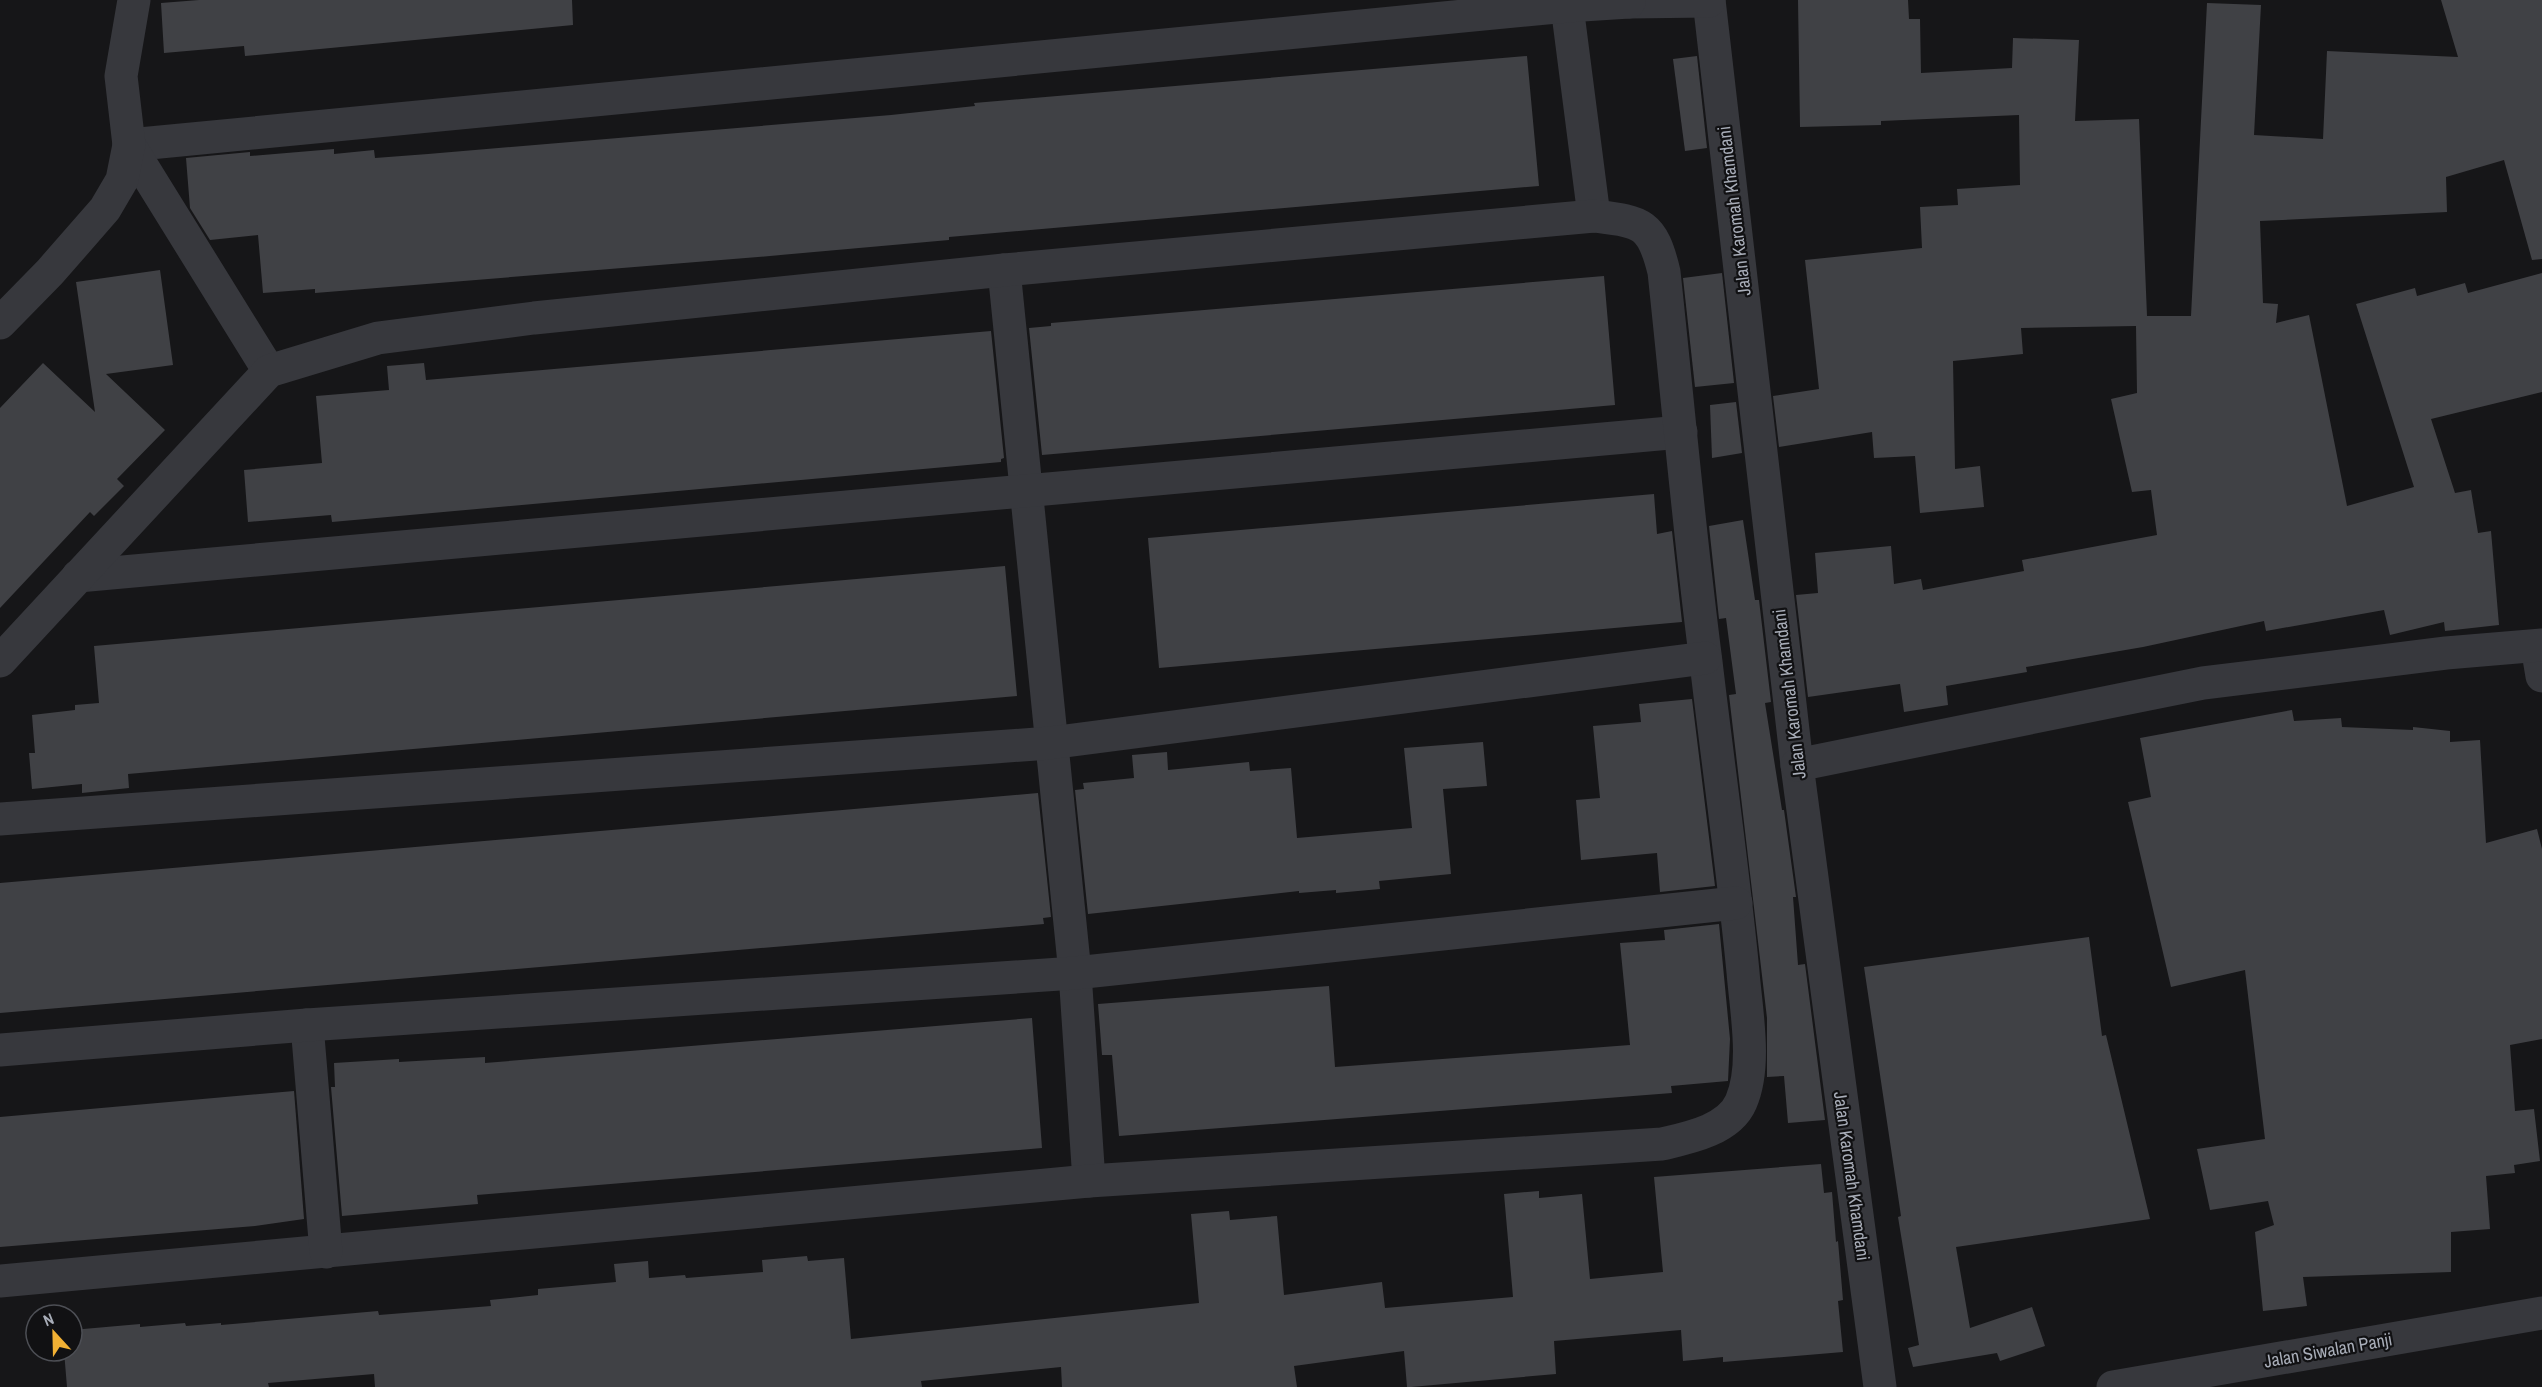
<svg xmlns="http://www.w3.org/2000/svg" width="2542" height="1387" font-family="'Archivo Narrow',sans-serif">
	<rect width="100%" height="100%" fill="#161618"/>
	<g fill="#404145">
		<polygon points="199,0 572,0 573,25 245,56 244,46 164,53 161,3"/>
		<polygon points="1798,0 1908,0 1909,19 1920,19 1921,73 2012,68 2013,38 2079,40 2075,121 2139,119 2147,316 2191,316 2207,3 2261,5 2254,135 2323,139 2327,51 2458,57 2441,0 2542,0 2542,259 2532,260 2504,160 2446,177 2447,212 2260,221 2263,303 2278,304 2276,323 2309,315 2347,506 2414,487 2356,304 2415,288 2417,296 2465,283 2468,293 2542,273 2542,392 2431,419 2455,493 2471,490 2478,533 2491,531 2499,625 2445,631 2444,622 2390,635 2384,610 2266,631 2264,621 2143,647 2026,667 2027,672 1946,686 1948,705 1904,712 1900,684 1808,697 1796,595 1818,593 1815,553 1891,546 1894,584 1921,579 1923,590 2024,571 2022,560 2157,535 2151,490 2132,492 2111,399 2137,393 2136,326 2021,328 2023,354 1953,361 1955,469 1980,466 1984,507 1920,513 1915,456 1874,458 1872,432 1779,447 1773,396 1819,389 1805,260 1922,248 1920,207 1958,205 1957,189 2020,185 2019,115 1881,121 1881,125 1800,127"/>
		<polygon points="1527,56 1539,186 949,237 949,240 758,257 315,293 315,289 263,293 258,235 210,240 190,208 186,158 250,152 250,156 334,149 334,154 374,150 375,158 428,154 891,115 975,106 974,103"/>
		<polygon points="1697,56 1707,148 1685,151 1673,59"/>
		<polygon points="160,270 173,365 106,374 165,430 117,479 124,486 94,516 90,512 0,608 0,408 43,363 95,412 76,282"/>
		<polygon points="1722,273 1734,383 1695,387 1683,278"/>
		<polygon points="1604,276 1615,405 1042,455 1029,328 1051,326 1051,323"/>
		<polygon points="991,331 1004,458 1001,459 1001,462 332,522 331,515 248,522 244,470 322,463 316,396 389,390 387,366 424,363 426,380"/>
		<polygon points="1736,402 1742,453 1712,458 1710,405"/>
		<polygon points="1654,494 1657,534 1672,531 1682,622 1159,668 1148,538"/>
		<polygon points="1743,520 1755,600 1759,600 1771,702 1765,703 1782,810 1784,810 1796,897 1793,897 1798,965 1805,964 1825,1120 1788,1123 1784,1076 1767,1077 1767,1018 1729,695 1736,694 1726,618 1719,619 1709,526"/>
		<polygon points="1005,566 1017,696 128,774 129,788 82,793 82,784 32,789 29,753 35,753 32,715 75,710 75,705 99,703 94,646"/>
		<polygon points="1692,699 1715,886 1660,892 1657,853 1581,860 1576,800 1600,798 1593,726 1641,722 1639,704"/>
		<polygon points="2292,710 2294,721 2341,718 2342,727 2413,730 2413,727 2450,731 2450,742 2480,740 2486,843 2537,829 2542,849 2542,1039 2510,1045 2515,1111 2534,1109 2540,1161 2514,1165 2515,1173 2486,1176 2490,1229 2451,1232 2451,1272 2303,1277 2307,1306 2263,1311 2255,1232 2274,1225 2268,1201 2210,1210 2197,1149 2265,1139 2245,970 2171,987 2128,802 2151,797 2140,738"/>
		<polygon points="1483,742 1487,786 1443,789 1451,874 1379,881 1380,889 1336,893 1336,890 1299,893 1299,891 1088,914 1075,790 1084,789 1083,783 1134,778 1132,755 1167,752 1168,770 1249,762 1250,771 1291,768 1297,838 1412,828 1404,748"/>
		<polygon points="1038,793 1051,917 1043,918 1044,924 0,1013 0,883"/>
		<polygon points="1719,924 1730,1039 1728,1081 1671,1086 1672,1093 1119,1136 1112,1055 1102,1055 1098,1004 1329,986 1335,1067 1630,1045 1620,943 1665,940 1664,930"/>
		<polygon points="2089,937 2102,1036 2106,1035 2150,1219 1956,1247 1970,1328 2032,1307 2045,1346 2000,1361 1997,1353 1913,1367 1908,1348 1919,1345 1898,1217 1901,1216 1864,967"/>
		<polygon points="1032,1018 1042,1148 477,1195 478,1204 342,1216 331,1087 335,1087 334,1063 399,1059 399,1062 485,1057 485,1063"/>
		<polygon points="294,1091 304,1219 255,1226 0,1247 0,1117"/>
		<polygon points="1821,1164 1824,1193 1832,1192 1836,1242 1838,1241 1843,1300 1838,1301 1843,1352 1723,1362 1723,1357 1683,1361 1681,1330 1554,1341 1556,1374 1411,1387 1407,1387 1404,1351 1294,1366 1297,1387 1062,1387 1061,1367 921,1381 922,1387 375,1387 374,1374 268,1383 269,1387 67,1387 64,1351 72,1351 72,1330 140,1324 140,1327 185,1323 186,1326 221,1323 221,1325 378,1311 379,1315 491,1306 490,1300 538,1295 538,1289 616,1282 614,1264 648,1261 649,1278 685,1275 686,1278 763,1272 762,1260 807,1256 808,1261 844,1258 851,1339 1199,1303 1191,1214 1229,1211 1230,1220 1277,1216 1284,1295 1382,1282 1385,1308 1513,1297 1504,1194 1539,1191 1539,1198 1582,1194 1590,1279 1663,1272 1654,1177"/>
	</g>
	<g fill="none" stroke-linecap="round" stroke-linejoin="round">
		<g stroke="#37383d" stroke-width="33">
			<polyline points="1709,0 1797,765 1880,1387"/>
			<polyline points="1629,2 1709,1"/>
			<polyline points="1567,6 1594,216"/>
			<polyline points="129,145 1567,6 1629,2 1628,0"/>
			<polyline points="129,145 269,371"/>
			<polyline points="1004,270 1075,973 1089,1181"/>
			<polyline points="0,323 50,272 105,209 122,180 129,145 121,76 134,0"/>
			<polyline points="78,576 1681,432"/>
			<polyline points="2537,646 2542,676"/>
			<path d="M0,661L269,371L378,338L534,318L1004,270L1594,216C1641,222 1652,222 1664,272C1678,402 1689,532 1706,662C1718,765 1733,868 1743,972C1746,1010 1757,1066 1741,1102C1729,1130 1688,1138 1662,1144L1089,1181L0,1281"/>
			<polyline points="1797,765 2203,683 2446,653 2542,645"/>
			<polyline points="0,819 1050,743 1705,658"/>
			<polyline points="307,1025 326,1252"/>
			<polyline points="0,1050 307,1025 1075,973 1736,903"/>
			<polyline points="2113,1387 2542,1313"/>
		</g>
	</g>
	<g text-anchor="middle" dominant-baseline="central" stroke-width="4.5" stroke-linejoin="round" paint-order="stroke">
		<g font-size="18" fill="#a8adb8" stroke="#111113">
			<text transform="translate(1734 211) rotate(-97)">Jalan Karomah Khamdani</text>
			<text transform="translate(1789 694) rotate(-97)">Jalan Karomah Khamdani</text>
			<text transform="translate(1852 1176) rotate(82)">Jalan Karomah Khamdani</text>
			<text transform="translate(2328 1350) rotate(-10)">Jalan Siwalan Panji</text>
		</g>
	</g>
	<g transform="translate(54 1333) rotate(338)"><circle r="28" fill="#111113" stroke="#4d4f55" stroke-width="1.5"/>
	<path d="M0-4.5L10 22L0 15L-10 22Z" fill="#f2b134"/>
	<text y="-9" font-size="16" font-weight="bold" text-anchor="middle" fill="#a8adb8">N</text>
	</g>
</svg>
